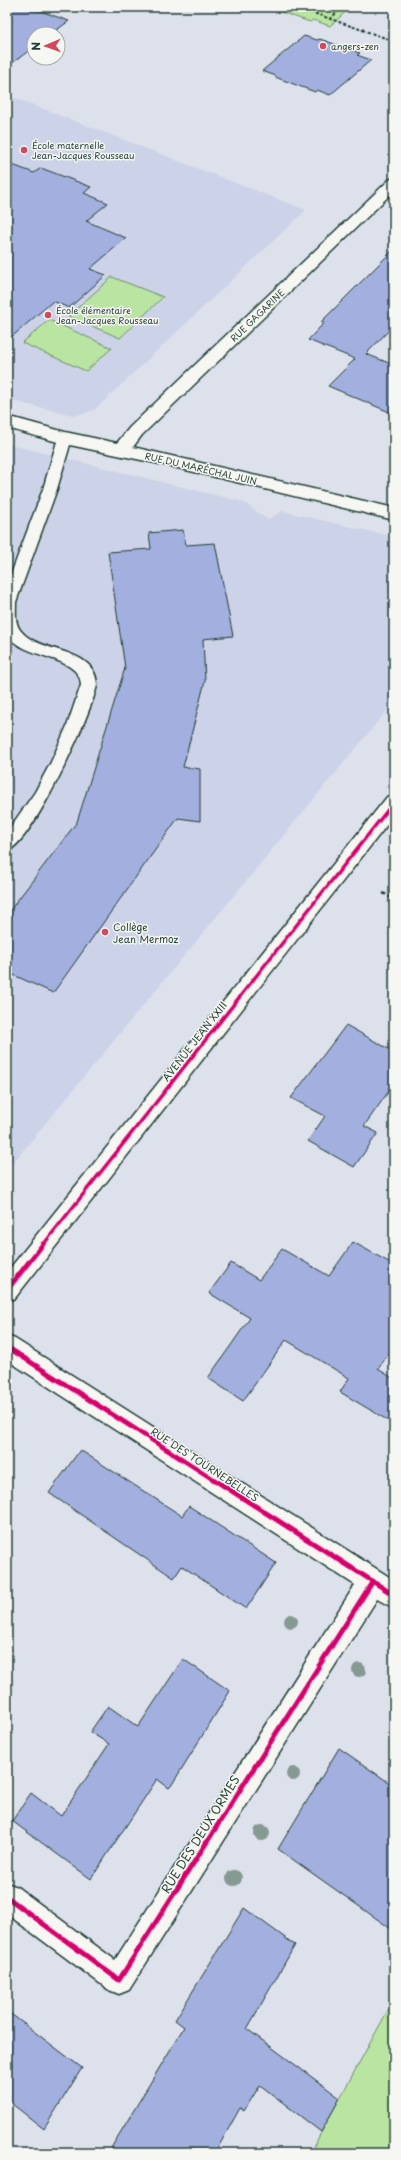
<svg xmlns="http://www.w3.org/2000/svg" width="401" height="2160" font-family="'Playpen Sans',sans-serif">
	<rect width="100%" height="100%" fill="#dde1ec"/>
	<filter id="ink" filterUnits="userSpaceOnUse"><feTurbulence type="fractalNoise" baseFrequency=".025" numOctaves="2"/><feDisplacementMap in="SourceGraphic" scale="8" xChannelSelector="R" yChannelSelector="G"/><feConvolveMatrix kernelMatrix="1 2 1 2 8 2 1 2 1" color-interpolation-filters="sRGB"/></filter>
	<g filter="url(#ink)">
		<g fill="#ccd2e8">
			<polygon points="7,95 306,210 105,400 94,410 82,414 74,415 7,400"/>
			<polygon points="7,444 243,502 268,520 282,511 394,537 394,702 11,1165 7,1162"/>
		</g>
		<g fill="#bae4a1" stroke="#6c906a">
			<polygon points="266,7 351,7 330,26 313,20 310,22"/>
			<polygon points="112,277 163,297 120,338 68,316"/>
			<polygon points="49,320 112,348 86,371 22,343"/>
			<polygon points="388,2010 394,2015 394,2153 310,2153"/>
		</g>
		<g fill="#a3afdf" stroke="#1f3d34">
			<polygon points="7,7 29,7 69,21 51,34 34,34 34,47 7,67"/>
			<polygon points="304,36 317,40 320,39 360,53 357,55 371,60 330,95 317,90 315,92 275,77 276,76 262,71"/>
			<polygon points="7,163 34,173 41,168 91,187 84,193 108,203 86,221 126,238 90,269 106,275 69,308 53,301 7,341"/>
			<polygon points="394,249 394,325 366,354 394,365 394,414 328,386 355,359 308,340 324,323 321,322"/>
			<polygon points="183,530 186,545 215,543 233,636 203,639 205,681 183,767 200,769 200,821 178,818 53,993 7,972 7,914 77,822 125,668 108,552 151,549 149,533"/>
			<polygon points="346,1025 394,1052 394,1084 364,1126 378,1133 354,1167 308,1141 325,1116 291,1098"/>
			<polygon points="353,1242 394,1265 394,1346 378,1369 394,1379 394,1424 340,1392 349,1378 286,1340 243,1401 208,1378 250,1318 209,1293 231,1263 259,1280 282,1249 329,1276"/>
			<polygon points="80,1450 182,1516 189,1506 276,1563 246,1609 182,1566 174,1578 49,1493"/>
			<polygon points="183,1659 230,1691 171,1786 169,1788 157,1779 91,1879 12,1821 31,1793 61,1816 109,1744 90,1732 108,1706 138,1727"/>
			<polygon points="339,1748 394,1786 394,1931 278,1849"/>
			<polygon points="244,1908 295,1945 247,2029 340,2098 321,2132 260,2085 244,2111 240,2108 215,2153 108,2153 184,2027 175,2020"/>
			<polygon points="7,2011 82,2068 44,2129 7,2100"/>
		</g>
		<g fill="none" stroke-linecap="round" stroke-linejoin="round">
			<defs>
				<path id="service" d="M65,433L70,435L72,438L57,489L16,602C16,612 14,624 22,632C41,654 96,647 97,685C92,713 32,844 7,851V832L35,792L51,762L67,726L81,685C81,655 21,659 7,634V585L43,489L58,438L60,435Z"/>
				<g id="minor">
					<polygon points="394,178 394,191 142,435 133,447 394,508 394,520 165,465 65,444 7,428 7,416 65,432 117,443 130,427 389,180"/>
					<polygon points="394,794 394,816 15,1298 7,1301 7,1272 387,797"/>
					<polygon points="7,1336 15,1339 394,1580 394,1608 377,1599 129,1990 119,1994 109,1990 7,1914 7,1883 17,1887 115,1960 355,1585 7,1360"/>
				</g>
			</defs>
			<use href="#service" stroke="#1f3d34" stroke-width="3"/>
			<use href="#minor" stroke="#1f3d34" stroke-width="3"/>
			<g stroke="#1f3d34" stroke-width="2" stroke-dasharray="3 2" stroke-linecap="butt">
				<polyline points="296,7 394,41"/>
				<polyline points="330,19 342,7"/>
				<polyline points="362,30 365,27"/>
			</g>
			<polyline stroke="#1f3d34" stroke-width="2.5" stroke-dasharray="3.5 3" stroke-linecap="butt" points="383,893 394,899"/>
			<use href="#service" fill="#f6f6f2" fill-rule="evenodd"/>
			<use href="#minor" fill="#f6f6f2" fill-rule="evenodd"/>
			<defs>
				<polyline id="cycleway-far1" points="43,1245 394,802"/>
				<g id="cycleway">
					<polyline points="7,1290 43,1244"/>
					<polyline points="7,1347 394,1595"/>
					<polyline points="7,1897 119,1980 373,1581"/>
				</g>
			</defs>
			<use href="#cycleway-far1" stroke="#f6f6f2" stroke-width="6"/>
			<use href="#cycleway" stroke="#f6f6f2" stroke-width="8"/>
			<use href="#cycleway-far1" stroke="#d6006c" stroke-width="3.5"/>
			<use href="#cycleway" stroke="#d6006c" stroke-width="5"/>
		</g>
		<g fill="#869993">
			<circle cx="291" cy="1621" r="7"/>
			<circle cx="359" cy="1670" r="7"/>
			<circle cx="293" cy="1774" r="7"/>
			<circle cx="262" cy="1833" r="8"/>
			<circle cx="234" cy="1878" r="8"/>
		</g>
	</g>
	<g fill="#d1495b" stroke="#f6f6f2" stroke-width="1.5">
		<circle cx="323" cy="46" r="4"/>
		<circle cx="24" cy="150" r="4"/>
		<circle cx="48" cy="315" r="4"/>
		<circle cx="105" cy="932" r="4"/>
	</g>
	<g text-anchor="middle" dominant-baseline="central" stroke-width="3" stroke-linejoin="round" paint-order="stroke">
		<g font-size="9" fill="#1f3d34" stroke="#f6f6f2" text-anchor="start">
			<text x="331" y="46">angers-zen</text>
			<text x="32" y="145">École maternelle<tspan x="32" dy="10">Jean-Jacques Rousseau</tspan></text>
			<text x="56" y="310">École élémentaire<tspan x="56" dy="10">Jean-Jacques Rousseau</tspan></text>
		</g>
		<g font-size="9" fill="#1f3d34" stroke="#f6f6f2">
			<text transform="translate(257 315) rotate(-44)">RUE GAGARINE</text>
			<text transform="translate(201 468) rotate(13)">RUE DU MARÉCHAL JUIN</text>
		</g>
		<g font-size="10" fill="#1f3d34" stroke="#f6f6f2" text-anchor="start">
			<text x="113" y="926">Collège<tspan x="113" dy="12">Jean Mermoz</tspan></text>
		</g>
		<g font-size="10" fill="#1f3d34" stroke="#f6f6f2">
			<text transform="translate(194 1041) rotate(-52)">AVENUE JEAN XXIII</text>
			<text transform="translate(205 1464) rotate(33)">RUE DES TOURNEBELLES</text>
		</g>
		<g font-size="12" fill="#1f3d34" stroke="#f6f6f2">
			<text transform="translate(200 1834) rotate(-58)">RUE DES DEUX ORMES</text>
		</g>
	</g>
	<rect width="401" height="2160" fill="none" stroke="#f6f6f2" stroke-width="24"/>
	<rect x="12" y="12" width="377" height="2136" fill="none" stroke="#1f3d34" stroke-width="1.5" filter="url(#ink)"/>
	<g transform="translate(46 46) rotate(268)"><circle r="19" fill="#f6f6f2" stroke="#a0aca6"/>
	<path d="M0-3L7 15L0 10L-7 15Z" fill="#d1495b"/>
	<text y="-6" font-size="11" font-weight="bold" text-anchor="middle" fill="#1f3d34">N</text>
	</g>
</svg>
